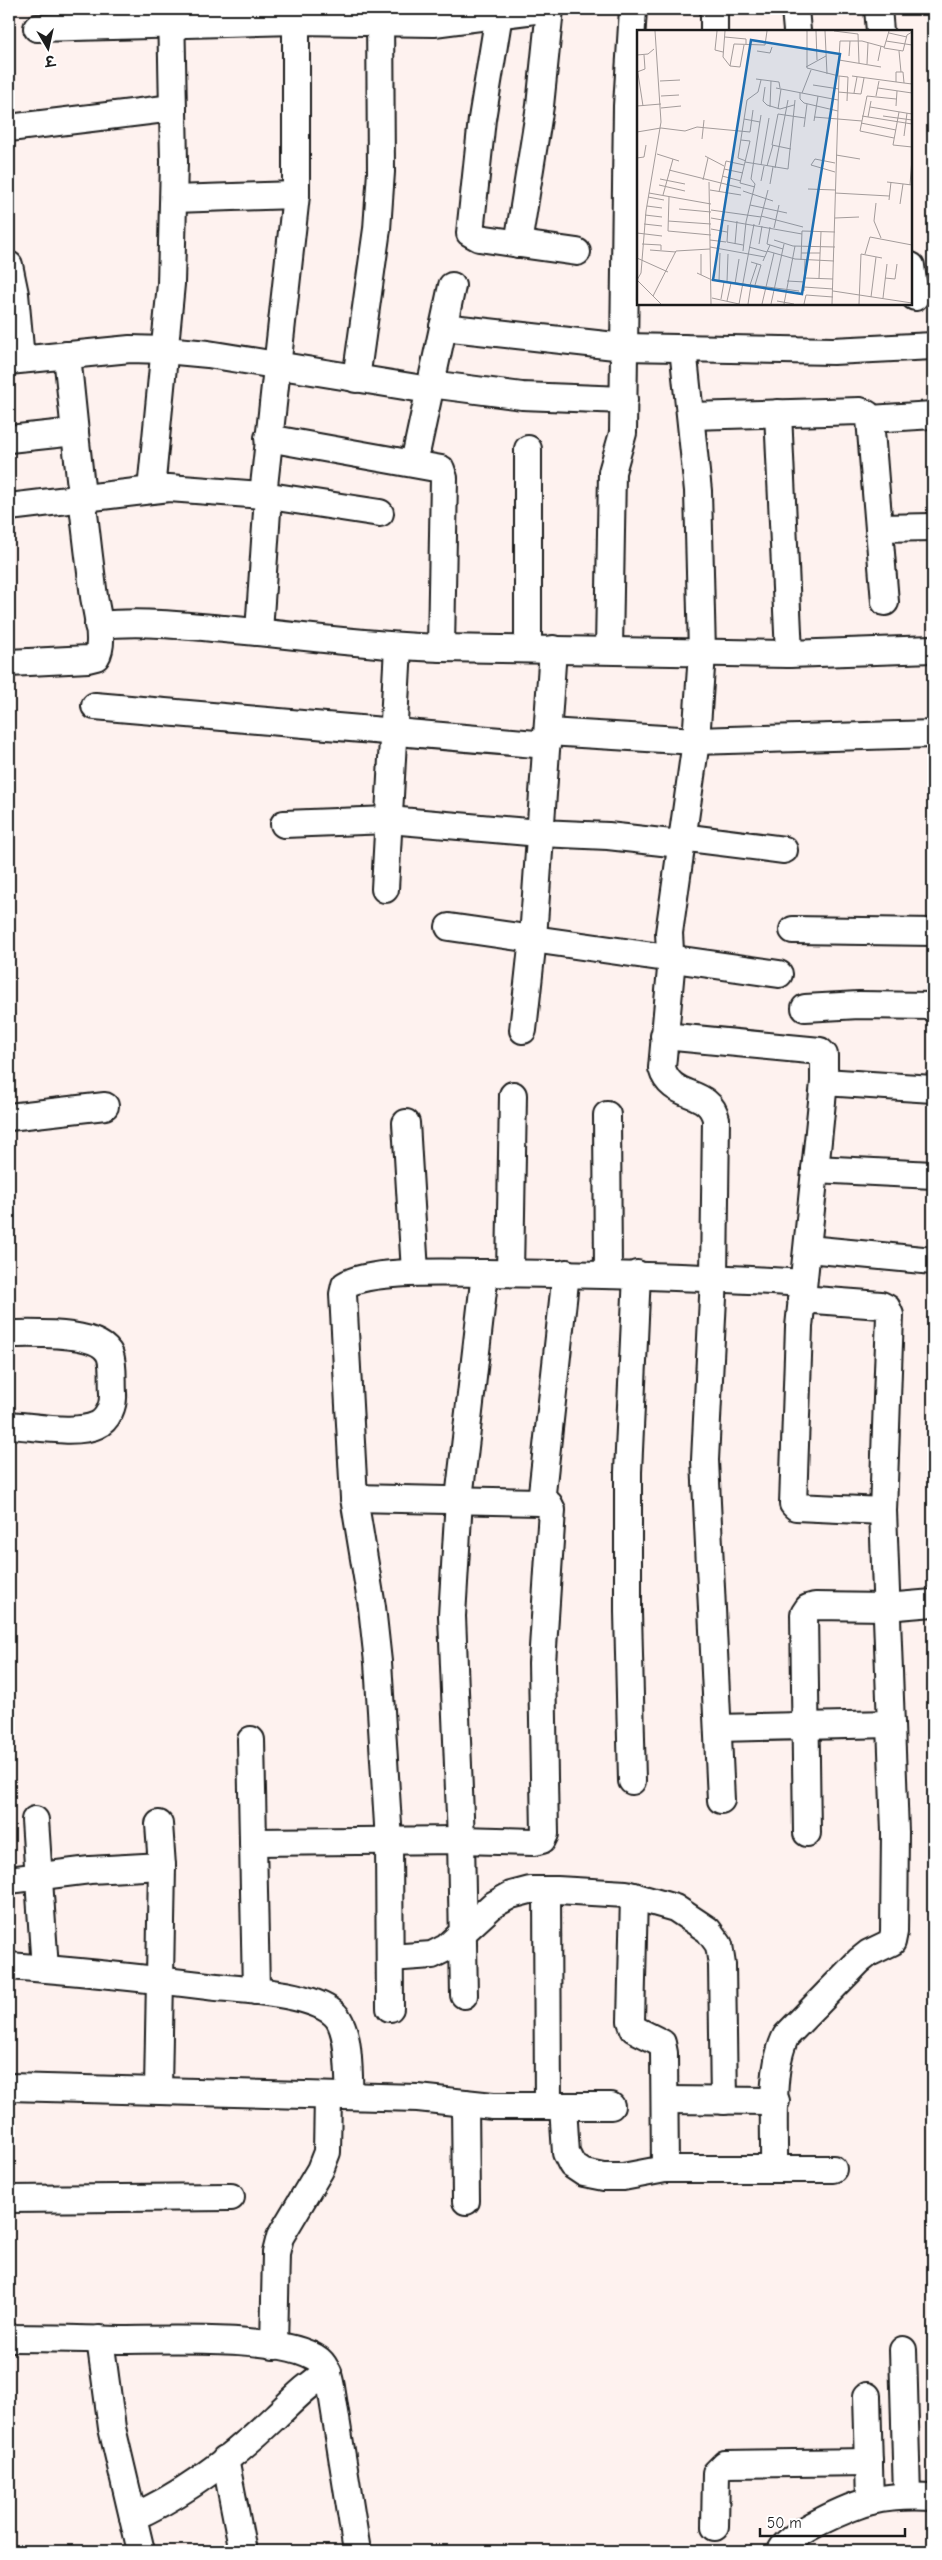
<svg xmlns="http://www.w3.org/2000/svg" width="942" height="2560" font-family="'Comic Neue','Playpen Sans Deva',sans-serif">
	<rect width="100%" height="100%" fill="#fef2ef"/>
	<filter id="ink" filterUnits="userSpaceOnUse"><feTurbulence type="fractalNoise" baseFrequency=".02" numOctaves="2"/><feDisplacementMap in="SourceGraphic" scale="10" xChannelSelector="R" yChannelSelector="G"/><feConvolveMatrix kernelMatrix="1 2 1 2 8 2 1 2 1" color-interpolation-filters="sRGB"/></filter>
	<g filter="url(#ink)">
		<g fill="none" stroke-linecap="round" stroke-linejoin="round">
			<defs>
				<g id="minor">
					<polyline points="795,9 797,31"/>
					<polyline points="878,9 880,31"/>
					<polyline points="499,14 482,119 470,233 479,238 577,252"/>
					<polyline points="37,28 295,21 434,23 543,9"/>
					<polyline points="714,31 714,9"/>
					<polyline points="9,128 173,108"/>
					<polyline points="174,199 296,195"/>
					<polyline points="518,244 540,106 550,9"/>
					<polyline points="9,265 15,294 21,359"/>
					<polyline points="911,266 915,297"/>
					<polyline points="443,327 624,347 833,351 933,346"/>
					<path d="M683,348L698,491L702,653L696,741L669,933L671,969L662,1068C671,1101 709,1087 716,1119L714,1277L705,1460L721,1800"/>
					<polyline points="9,361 130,349 165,350 208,354 429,390"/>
					<polyline points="356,379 377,229 381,172 380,9"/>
					<polyline points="430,384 522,396 624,400"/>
					<polyline points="778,413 789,654"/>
					<polyline points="691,416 860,411 867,414 870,419 885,602"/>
					<polyline points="870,419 933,415"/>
					<polyline points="268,438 441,469 444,478 441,648"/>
					<polyline points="9,439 75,432"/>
					<polyline points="414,463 452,286"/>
					<polyline points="151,490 171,284 174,162 171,9"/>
					<polyline points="263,495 296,195 296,9"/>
					<polyline points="9,507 169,488 263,495 380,513"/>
					<polyline points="879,528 933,527"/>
					<path d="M98,625C141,621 182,625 224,629C296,635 368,646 441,648L789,654L933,649"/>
					<polyline points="259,632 268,496"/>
					<polyline points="528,649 528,449"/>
					<polyline points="609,650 612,472 623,433 627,106 633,9"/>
					<path d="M9,663L88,659L96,657C105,643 97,614 94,597C84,517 75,436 67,355"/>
					<polyline points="95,706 547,745"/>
					<polyline points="548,732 696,741 933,734"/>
					<polyline points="284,824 389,820 540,833 608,836 680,844"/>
					<polyline points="681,837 784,850"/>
					<polyline points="385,889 398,647"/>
					<polyline points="449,927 779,974"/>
					<polyline points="793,930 933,932"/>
					<polyline points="805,1008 859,1005 933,1006"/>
					<polyline points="523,1030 533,938 553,649"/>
					<polyline points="664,1036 820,1051 824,1055 824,1082 799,1327 793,1504 796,1507 883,1511"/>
					<polyline points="824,1082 933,1089"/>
					<polyline points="607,1115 608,1273"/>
					<polyline points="9,1117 105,1106"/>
					<polyline points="406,1123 415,1272"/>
					<polyline points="815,1169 933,1175"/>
					<polyline points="808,1249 933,1261"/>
					<polyline points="510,1273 513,1095"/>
					<path d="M9,1334C33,1334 99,1330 110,1355C114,1365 112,1381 113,1393C114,1405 108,1420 97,1425C77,1435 32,1426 9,1425"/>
					<polyline points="541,1502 566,1273"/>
					<polyline points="718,1728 891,1724"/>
					<polyline points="251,1740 256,1991"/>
					<polyline points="632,1781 628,1612 628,1472 637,1274"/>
					<polyline points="35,1820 45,1969"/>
					<polyline points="807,1833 804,1614 808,1608 815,1606 886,1607 933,1603"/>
					<polyline points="253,1842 461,1840 534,1842 542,1840 545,1834 542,1663 552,1510 549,1504 541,1502 354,1498"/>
					<polyline points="9,1880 90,1870 162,1866"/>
					<polyline points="547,1890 548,2106"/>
					<polyline points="634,1896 631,2021 634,2029 662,2043 664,2053 665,2169"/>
					<polyline points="390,1958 432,1955 446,1948 493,1905 511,1895 530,1890 557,1890 626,1894 675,1908 708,1930 719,1945 722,1965 724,2101"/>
					<path d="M9,1966C76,1971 142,1978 208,1986C241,1990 308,1992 333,2013C351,2027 348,2075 350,2096"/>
					<polyline points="464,1995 461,1840 452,1616 459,1499 485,1273"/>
					<path d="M390,2008L389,1841L378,1662L372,1607L354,1498L343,1294L345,1285C371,1269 451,1273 484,1273C591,1274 697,1276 803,1283"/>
					<polyline points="9,2087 418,2098 493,2106 611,2106"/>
					<polyline points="158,2090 162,1866 159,1824"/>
					<polyline points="665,2100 776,2101"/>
					<polyline points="465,2103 466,2201"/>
					<polyline points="563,2107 566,2153 572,2165 584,2173 604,2177 623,2177 665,2169 833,2169"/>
					<path d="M774,2168C775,2131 769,2069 786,2036L859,1961L869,1953L892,1942L894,1932L895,1832L883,1511L890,1315L887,1308L881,1305L801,1299"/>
					<polyline points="9,2199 231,2197"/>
					<path d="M9,2338C46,2338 83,2339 120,2340C164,2340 285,2334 319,2360C327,2367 329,2377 331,2387L357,2551"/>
					<polyline points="100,2339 112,2428 141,2551"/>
					<polyline points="274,2346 276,2253 280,2237 320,2170 327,2152 328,2096"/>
					<polyline points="903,2350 907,2496"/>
					<polyline points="867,2396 870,2501"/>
					<polyline points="225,2459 243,2551"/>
					<path d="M133,2517C186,2494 234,2456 276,2416C293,2400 307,2385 328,2372"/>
					<polyline points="715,2527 716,2473 725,2464 869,2462"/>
					<path d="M781,2551C786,2534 853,2505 871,2501C892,2496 912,2496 933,2497"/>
				</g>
			</defs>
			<use href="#minor" stroke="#1c1c1c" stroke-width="30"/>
			<use href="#minor" stroke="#fff" stroke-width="26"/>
		</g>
	</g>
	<g transform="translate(637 30)">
		<rect width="275" height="275" fill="#fef2ef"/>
		<path fill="none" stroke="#a49c9b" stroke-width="1" d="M80,1L78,20L86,22M88,1L86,27L93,36L103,37L107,15M170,1V38L202,46L195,274M179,1L180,30M188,1L190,44M197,1L221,4L222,33M252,1L247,18L266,21L270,5L275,2M252,3L270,7M88,7L109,9V15M249,11L275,15M120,21L133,23L135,17M262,21L264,42M0,25L11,24L17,19M212,26L213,11M202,30L244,37M241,31L244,16M230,34L231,13M93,36L97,14L128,15L130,1M0,37L6,76M169,37L189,26M0,42L8,39L7,25M201,45L203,11H225L247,17M202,46L211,47L210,71M215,46L267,53M119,49L142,52L143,58M23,51L43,50M259,52V42H266L267,53L275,54M176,55L202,59M128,57L126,71L130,75L143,79L157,75M139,58L201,70M241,58L275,63M201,62L224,64L227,48M163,63V69L167,73L201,81M165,63L174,40M217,63L220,47M24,66L42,65M239,66L242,51M0,76L24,74M259,76L260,61M133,77L134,51M233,77L275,84M24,78L44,76M141,79L144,59M262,82L256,115L275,117M225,86L275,94M246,86L275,90M177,87L225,91M231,87L234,71M107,89L123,92M177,91L181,66M224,93L259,100M167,97L170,74M0,102L24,98L48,101L60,97L113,102L116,80M267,106L270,83M257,108L223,101L230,66L259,69M65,109L67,90M104,110L113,111L103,153L118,157M154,119L135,115L141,84L168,88M20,124L42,131M199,125L223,129M68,126L87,136M0,128L7,127L9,115M109,131L101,128L110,70L121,62L124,50M108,132L151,139L158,70M198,133L178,129L174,135L198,142M124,135L132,88M130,136L136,115M138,138L151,70M87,139L106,143M32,140L104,158M85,146L104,151M23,149L48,154M66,150L71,128M124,151L127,136M72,152L74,274M250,152L275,155M133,154L136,137M22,155L48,161M273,155L275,128M171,159L198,160M73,160L104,165M106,161L136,171M82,162L89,131L107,135M12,163L74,174M198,163L252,166M26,165L36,129M11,167L27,170M32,167L31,201L74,205M252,170L254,152M239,173L237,191L244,208M263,174L266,154M113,175L150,183M10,176L25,178M42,179L74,182M74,180L124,187M8,185L25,187M124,186L166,197M74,188L165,204M198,188L222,187M31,191L74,194M7,194L25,196M91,195L90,212L106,215M122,195L131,160M133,197L130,214L146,219M137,198L142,175M74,199L90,202M0,203L25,206M73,210L89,212M137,210L156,216L198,217M5,214L24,215V220M98,214L100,191M122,214L125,196M73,217L128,227M112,217L130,222M13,220L39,222M106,221L109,192L118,154L114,149L124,85M130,221L158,229L197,231M164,223H183M64,224V245M228,224L233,207L275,215M0,228L31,242M164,230L165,201L198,202M126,231L133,215M114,232L124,235L118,255M60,243L75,250L162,261M168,248L196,249M182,248L184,202M248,248L258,249L260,234M0,250L4,243L9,181L24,92L18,1M0,250L24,274M82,251L83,223M150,251L168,252M90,252L91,224M98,254L102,229M113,255L120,234M167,257L196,259M167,261L168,230M196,261L275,273M16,266L39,221L73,219M234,267L239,227M75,268L102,274M246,268L250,234M84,269L87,252M90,271L94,253M140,271L157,274M102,274L117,194M111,274L114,255M125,274L137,223M134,274L147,214M147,274L158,216M167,274L169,265L196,267M222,274L224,224L245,228"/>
		<path fill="#1f6fb2" fill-opacity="0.15" stroke="#1f6fb2" stroke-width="2.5" d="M114,10L203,24L165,264L76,250Z"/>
		<rect width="275" height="275" fill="none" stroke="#1c1c1c" stroke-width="2.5"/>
	</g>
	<rect width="942" height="2560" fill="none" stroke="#fff" stroke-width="30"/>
	<rect x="15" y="15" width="912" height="2530" fill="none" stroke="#1c1c1c" stroke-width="2" filter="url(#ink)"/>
	<g transform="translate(48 48) rotate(171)" stroke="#ffffff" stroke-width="4" paint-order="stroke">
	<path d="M0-4L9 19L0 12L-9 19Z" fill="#1c1c1c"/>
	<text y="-8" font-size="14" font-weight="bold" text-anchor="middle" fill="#1c1c1c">उ</text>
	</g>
	<path d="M760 2528v8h145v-8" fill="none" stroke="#1c1c1c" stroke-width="2.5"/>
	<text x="767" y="2528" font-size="15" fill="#1c1c1c" stroke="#ffffff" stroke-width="4" paint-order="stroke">50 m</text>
</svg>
